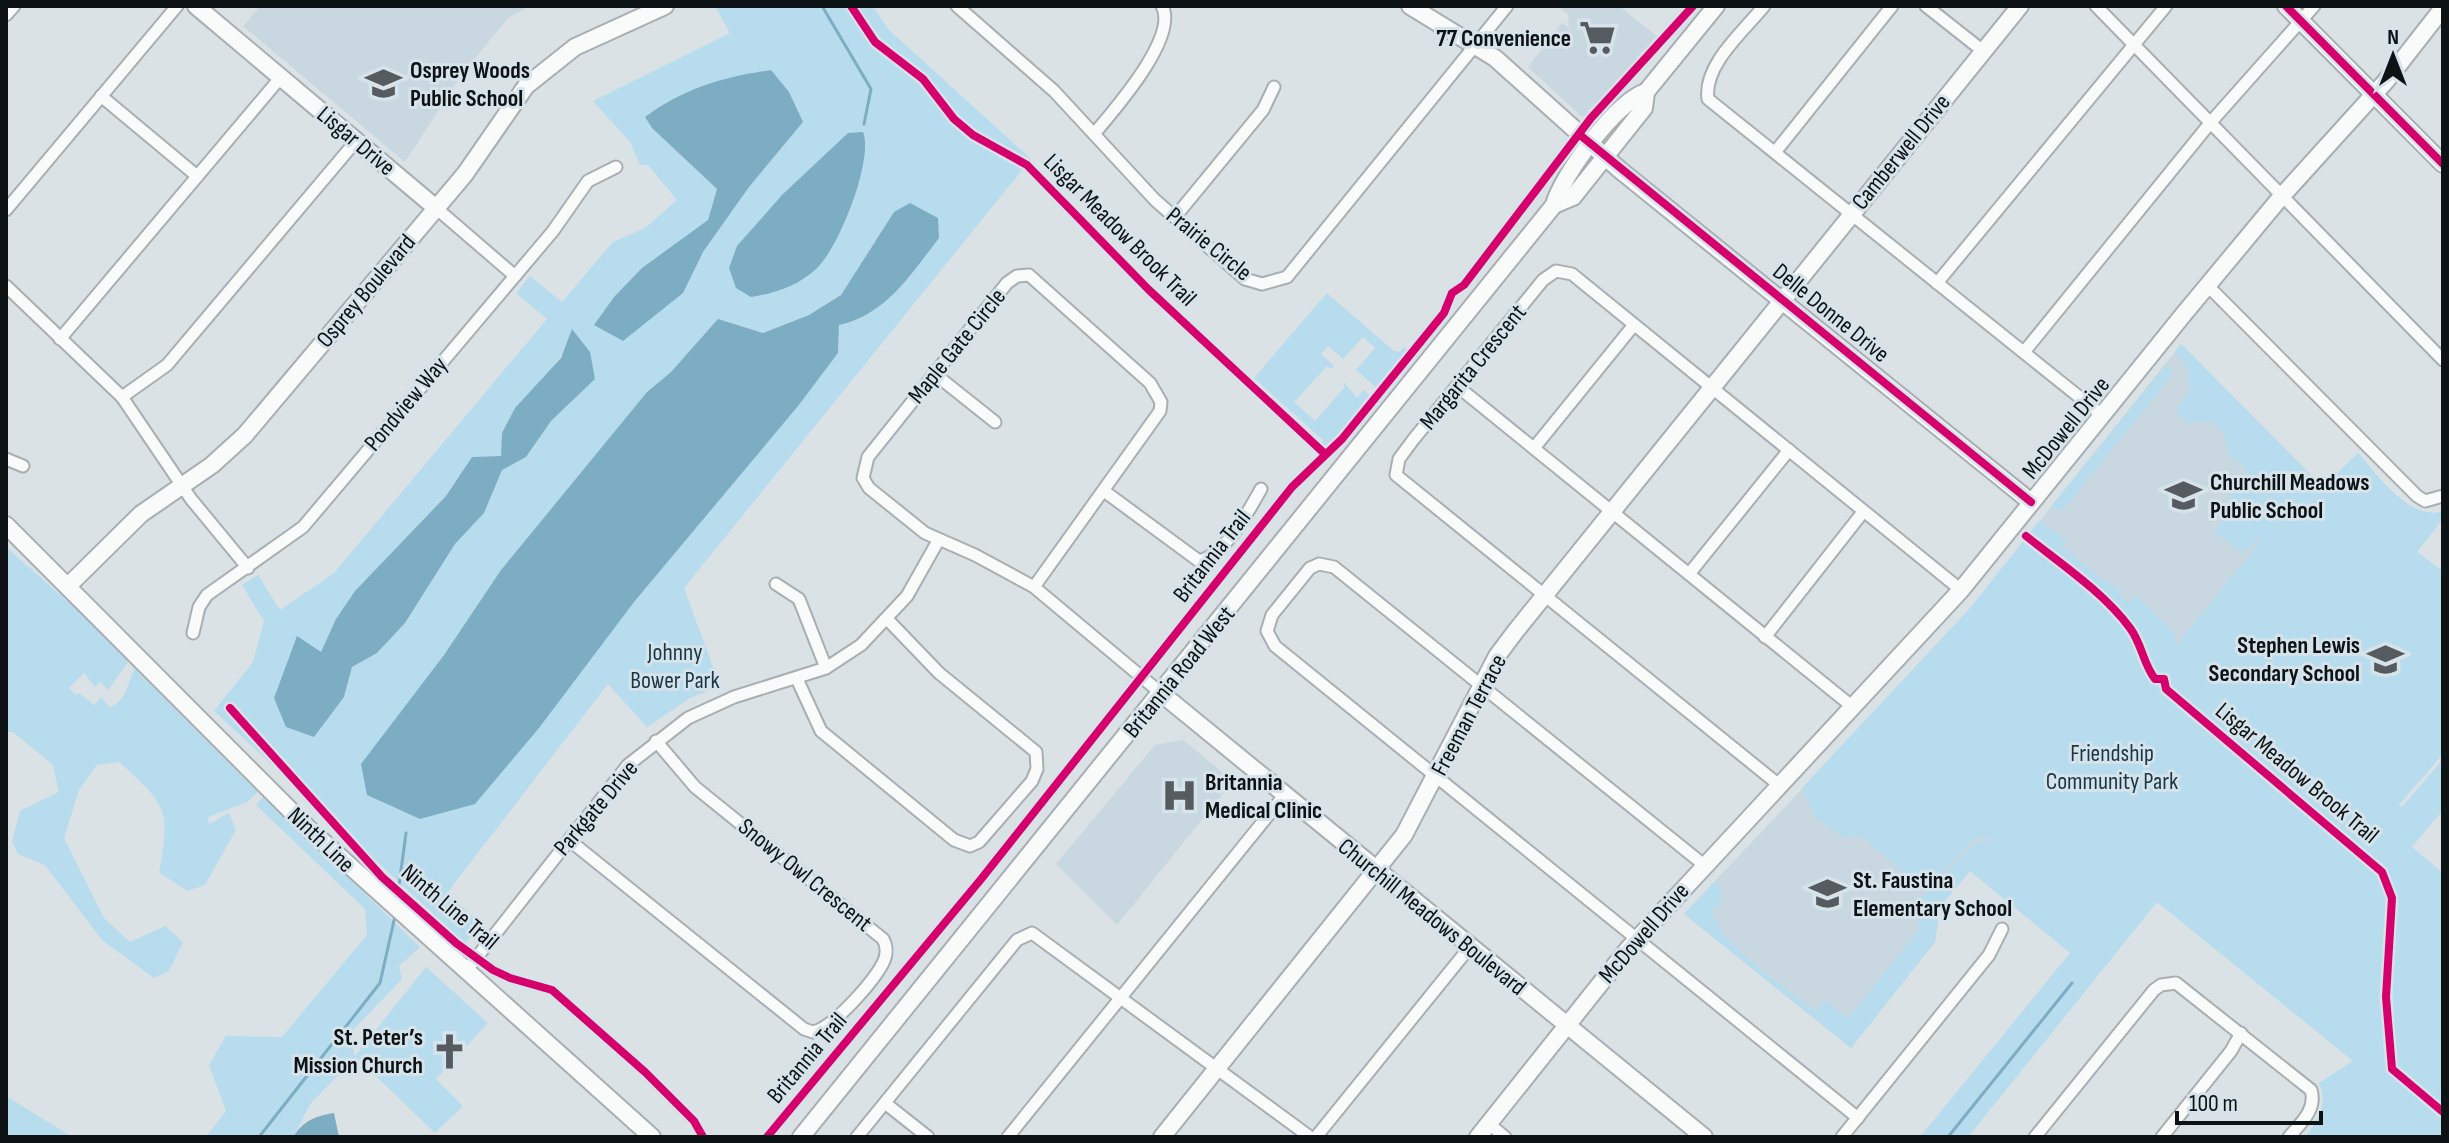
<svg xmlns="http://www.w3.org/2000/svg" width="2449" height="1143" font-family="'Sofia Sans Condensed',sans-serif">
	<rect width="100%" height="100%" fill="#dae2e6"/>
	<g fill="#c9d8e0">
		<polygon points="260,6 530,6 508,18 461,76 405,162 243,26"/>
		<polygon points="1557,6 1619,6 1657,36 1593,116 1582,117 1528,67 1562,23 1569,28 1568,14"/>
		<polygon points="2181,344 2319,483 2179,645 2034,528"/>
		<polygon points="1865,722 1995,840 1940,907 1935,942 1851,1048 1684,914"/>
		<polygon points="1183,740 1233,781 1117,925 1056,864 1155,745"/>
	</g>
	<g fill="#b7dced" fill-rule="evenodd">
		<path d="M715,6H873L888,29L1031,159L684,588L720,686L690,698L647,727L608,684L447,893L482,925L465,943L214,711L253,662L264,621L242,585L258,575L280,610L334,573L547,319L516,293L530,276L562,302L613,242L645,228L677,200L648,165H640L630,142L593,101L730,33ZM771,70L803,122L749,187L703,252L682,240L708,220L717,189L652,128L645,117C685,88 723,78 771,70ZM894,212L939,238C911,273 886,316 839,325L838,353L634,602L362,764L444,655L501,570L647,392L671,372L718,320L763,333L809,315L841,295ZM572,330L595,379L551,421L526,457L502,470L484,513L455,544L405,623L377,653L352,667L344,697L274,698L297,637L321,652L406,539L446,496L472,457L501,456C503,415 535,391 559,359C565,352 568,339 572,330Z"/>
		<polygon points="1327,293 1394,351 1400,352 1404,347 1409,351 1378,389 1356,370 1375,348 1363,337 1343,359 1328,346 1321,354 1334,366 1331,369 1327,366 1294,402 1315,421 1344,388 1344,382 1357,398 1364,390 1371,397 1340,437 1326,447 1320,444 1323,440 1254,378"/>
		<path d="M2181,344L2323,487L2358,453C2378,475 2410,522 2443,511V519L2417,552L2443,571V754L2399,805L2402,807L2443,759V810L2412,847L2443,873V1137H2306C2318,1119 2328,1105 2319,1083L2353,1061L2157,902L1968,1137H1920L2070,953L1970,871L1940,907L1935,942L1851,1048L1684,914L1715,881L1722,891L1719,907L1712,908C1714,942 1789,989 1816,1011L1825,1000L1848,1018L1918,931V901L1976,842L1994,840L1984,836L1974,839L1935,881L1918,884L1860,836L1843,837L1816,818L1802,788L1971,607L2039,521L2067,541L2063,547L2109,584L2114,578L2112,585L2118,590L2124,587L2119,597L2131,602L2136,596L2174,632L2176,642L2180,644V640L2259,543L2257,540L2242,554L2214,531L2233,507L2226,501L2249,472L2228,455C2227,431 2214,414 2189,424L2175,411L2189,393L2188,369L2175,351Z"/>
		<polygon points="2166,365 2171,369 2170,378 2064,509 2050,508"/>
		<path d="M6,547L75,608L128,662L108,690L100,682L95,687L84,673L69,688L76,695L79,693L94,705L101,697L109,707C125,704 129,682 134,668L258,792L247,802L208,817L209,824L229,813L236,830L205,885L187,891L159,872C171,808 166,805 119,762L97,765L79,790L64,838L104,918L130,942L165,926L183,942L169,971L154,978L102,940L45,865L18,854L12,841L20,811L59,792L53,765L13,732H6Z"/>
		<polygon points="264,796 420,947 399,966 402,979 349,1034 355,1056 426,967 488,1023 436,1079 463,1106 435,1133 356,1057 311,1103 293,1137 206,1137 226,1111 209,1065 226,1036 282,1037 367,935 365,909 256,805"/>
		<polygon points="6,1096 72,1137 6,1137"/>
	</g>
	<g fill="#7cadc3">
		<path d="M771,70L789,92L803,122L749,187L703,252L683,293L623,341L594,325L614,297L642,268L708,220L717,189L652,128L645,117C685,88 723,77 771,70Z"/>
		<path d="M863,132C874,159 839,247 817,268C798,286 776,293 751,297L736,288L729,268L737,246L782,195L848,133Z"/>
		<path d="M910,203L938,218L939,238C911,274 886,315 839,325L838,353L798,406L634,602L539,728L475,804L420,819L367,795L361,764L444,655L501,570L647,392L671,372L718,319L763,333L809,315L841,295L894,212Z"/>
		<polygon points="572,329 590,352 595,379 551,421 526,457 502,470 484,513 455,544 405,623 377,653 352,667 344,697 314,737 286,727 274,698 297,636 321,652 336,619 355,591 446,496 472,457 501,456 502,433 515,408 561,358"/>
		<path d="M334,1113L339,1137H293C303,1121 315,1116 334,1113Z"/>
	</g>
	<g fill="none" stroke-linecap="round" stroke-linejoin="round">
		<g stroke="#7cadc3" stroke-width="3">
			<polyline points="822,6 871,89 864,124"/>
			<polyline points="397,900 406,833"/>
			<polyline points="259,1137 380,983 395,916"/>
			<polyline points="1948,1137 2072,983"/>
		</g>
		<defs>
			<g id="street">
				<polyline points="957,6 1054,91 1155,200 1245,279 1262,284 1287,277 1507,6"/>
				<path d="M1764,6C1744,31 1703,65 1708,99L2103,416"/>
				<polyline points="1926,6 1983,51"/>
				<polyline points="2096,6 2443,360"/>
				<polyline points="6,15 14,6"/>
				<polyline points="101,96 197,176"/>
				<path d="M1094,134C1114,110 1179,37 1162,6"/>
				<polyline points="1776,151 1892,6"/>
				<polyline points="436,208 515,276"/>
				<polyline points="6,210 177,6"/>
				<polyline points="1175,217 1263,110 1274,87"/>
				<polyline points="1937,283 2166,6"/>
				<polyline points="6,286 122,397 191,499 248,568"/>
				<polyline points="2208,286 2417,496 2425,501 2443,496"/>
				<polyline points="60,339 281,77"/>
				<polyline points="2024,352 2211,122 2314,6"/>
				<polyline points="936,375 995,422"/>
				<polyline points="1457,386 1854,708"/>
				<polyline points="122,397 167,365 356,141"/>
				<polyline points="1534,448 1633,326"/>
				<polyline points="6,459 23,466"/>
				<path d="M1104,491L1199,561C1226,554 1248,512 1261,489"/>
				<polyline points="1689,574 1789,450"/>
				<polyline points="776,584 799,599 826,668"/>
				<polyline points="1034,587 1160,411 1161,402 1150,383 1029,275 1017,276 1007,283 868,457 863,478 869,488 925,533 975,555 1034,587 1162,694"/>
				<polyline points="193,633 199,607 207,595 303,527 553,231 588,181 616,167"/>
				<polyline points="1765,637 1863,512"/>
				<polyline points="797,679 821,731 954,840 970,846 979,842 1032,781 1037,769 1036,752 939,673 888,620"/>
				<polyline points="1779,785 1396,475 1399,459 1413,440 1543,280 1556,271 1572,274 1961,590"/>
				<path d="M569,840L804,1029L813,1032C833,1028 873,982 883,963C887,955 887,946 883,939L695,787L656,741"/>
				<polyline points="1704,865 1334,567 1319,564 1310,568 1272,615 1267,631 1275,646 1858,1118"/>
				<polyline points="466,971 628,765 688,718 734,697 826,668 861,645 907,596 938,541"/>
				<polyline points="885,1103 928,1137"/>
				<polyline points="1489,1124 1505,1137"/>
				<polyline points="857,1137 1017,940 1032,933 1310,1137"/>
				<polyline points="1008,1137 1283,797"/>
				<polyline points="1316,1137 1469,948"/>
				<polyline points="1842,1137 1989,955 2002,929"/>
				<path d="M2035,1137L2154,990L2161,985L2176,983L2311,1090C2317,1109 2301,1123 2289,1137"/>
				<polyline points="2162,1137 2231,1051 2241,1033"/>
			</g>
			<g id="secondary">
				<polyline points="196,6 436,208"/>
				<polyline points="1410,6 1495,58 1620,170 2031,502"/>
				<polyline points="2286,6 2443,164"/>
				<polyline points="1554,205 1573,197 1644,108 1646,92 1716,6"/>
				<polyline points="6,525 311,831 652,1137"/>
				<polyline points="68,586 141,514 212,465 245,435 465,174 526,86 575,47 665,6"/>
				<polyline points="1162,694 1704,1137"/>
				<path d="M801,1137L1554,205C1562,175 1617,101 1646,92"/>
				<polyline points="1162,1137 1404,835 1497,656 1515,632 2020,6"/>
				<polyline points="1478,1137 1628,949 1961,590 2183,315 2281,197 2386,81 2443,8"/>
			</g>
		</defs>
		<use href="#street" stroke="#a8aeb1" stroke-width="15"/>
		<use href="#secondary" stroke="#a8aeb1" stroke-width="20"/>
		<use href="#street" stroke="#f9fbfb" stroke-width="11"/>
		<use href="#secondary" stroke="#f9fbfb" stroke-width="16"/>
		<defs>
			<g id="cycleway">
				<polyline points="851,6 875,42 923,79 954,119 973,135 1027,165 1149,290 1325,454"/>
				<polyline points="2286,6 2443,164"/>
				<polyline points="1580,135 2031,502"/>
				<path d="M2026,536C2061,564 2103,592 2130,628C2142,644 2143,664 2155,679H2164L2166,689L2382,872L2392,898L2386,997L2392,1069L2443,1112"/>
				<polyline points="230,708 382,877 456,943 493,970 510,978 552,990 645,1072 694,1121 703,1137"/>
				<polyline points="767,1137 982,878 1292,487 1342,439 1444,313 1452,293 1464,285 1591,118 1693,6"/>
			</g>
		</defs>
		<use href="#cycleway" stroke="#d6e3ea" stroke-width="13"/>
		<use href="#cycleway" stroke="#d6006c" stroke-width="8"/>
	</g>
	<defs>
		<symbol id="supermarket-bare" viewBox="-9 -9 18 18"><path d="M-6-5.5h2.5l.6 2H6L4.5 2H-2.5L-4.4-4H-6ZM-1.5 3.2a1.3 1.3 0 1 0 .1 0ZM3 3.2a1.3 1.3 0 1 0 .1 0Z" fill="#555b5e" stroke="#d6e3ea" stroke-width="2.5" paint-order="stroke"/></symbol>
		<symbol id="school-bare" viewBox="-9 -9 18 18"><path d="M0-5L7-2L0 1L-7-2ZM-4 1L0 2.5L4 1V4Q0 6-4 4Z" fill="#555b5e" stroke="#d6e3ea" stroke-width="2.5" paint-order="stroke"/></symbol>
		<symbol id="hospital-bare" viewBox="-9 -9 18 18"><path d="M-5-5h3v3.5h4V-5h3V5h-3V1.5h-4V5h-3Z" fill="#555b5e" stroke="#d6e3ea" stroke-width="2.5" paint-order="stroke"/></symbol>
		<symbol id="church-bare" viewBox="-9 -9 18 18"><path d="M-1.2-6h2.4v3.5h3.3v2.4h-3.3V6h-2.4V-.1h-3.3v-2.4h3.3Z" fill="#555b5e" stroke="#d6e3ea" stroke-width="2.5" paint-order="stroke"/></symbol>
	</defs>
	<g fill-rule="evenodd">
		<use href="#supermarket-bare" x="1572" y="12" width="51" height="51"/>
		<use href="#school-bare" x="358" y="58" width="51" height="51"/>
		<use href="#school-bare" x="2158" y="470" width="51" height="51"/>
		<use href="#school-bare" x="2360" y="634" width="51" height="51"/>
		<use href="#hospital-bare" x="1154" y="770" width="51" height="51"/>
		<use href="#school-bare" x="1802" y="868" width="51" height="51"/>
		<use href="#church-bare" x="424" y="1026" width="51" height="51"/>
	</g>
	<g text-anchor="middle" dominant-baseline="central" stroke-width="6" stroke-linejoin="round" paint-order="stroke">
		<g font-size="24" font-weight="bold" fill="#0d1214" stroke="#d6e3ea" text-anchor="start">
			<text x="1571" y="38" text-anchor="end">77 Convenience</text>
			<text x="410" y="70">Osprey Woods<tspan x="410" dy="28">Public School</tspan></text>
			<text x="2210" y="482">Churchill Meadows<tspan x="2210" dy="28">Public School</tspan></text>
			<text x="2360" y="645" text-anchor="end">Stephen Lewis<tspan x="2360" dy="28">Secondary School</tspan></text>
			<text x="1205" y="782">Britannia<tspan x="1205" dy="28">Medical Clinic</tspan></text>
			<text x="1853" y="880">St. Faustina<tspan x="1853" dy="28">Elementary School</tspan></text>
			<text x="423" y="1037" text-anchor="end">St. Peter’s<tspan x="423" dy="28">Mission Church</tspan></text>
		</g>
		<g font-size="24" fill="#0d1214" stroke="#d6e3ea">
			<text transform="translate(356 141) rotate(40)">Lisgar Drive</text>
			<text transform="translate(1901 152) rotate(-51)">Camberwell Drive</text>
			<text transform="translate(1120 230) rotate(45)">Lisgar Meadow Brook Trail</text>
			<text transform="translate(1209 244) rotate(39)">Prairie Circle</text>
			<text transform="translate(366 291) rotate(-50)">Osprey Boulevard</text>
			<text transform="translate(1831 313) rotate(39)">Delle Donne Drive</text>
			<text transform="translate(957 346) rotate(-51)">Maple Gate Circle</text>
			<text transform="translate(1473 367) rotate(-51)">Margarita Crescent</text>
			<text transform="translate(406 404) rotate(-50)">Pondview Way</text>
			<text transform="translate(2066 428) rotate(-51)">McDowell Drive</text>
			<text transform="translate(1212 556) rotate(-52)">Britannia Trail</text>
			<text transform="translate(1179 672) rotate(-51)">Britannia Road West</text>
			<text transform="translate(1469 715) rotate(-62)">Freeman Terrace</text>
			<text transform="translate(2297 773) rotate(40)">Lisgar Meadow Brook Trail</text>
			<text transform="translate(596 808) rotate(-50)">Parkgate Drive</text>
			<text transform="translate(321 840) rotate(44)">Ninth Line</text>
			<text transform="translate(805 875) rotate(39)">Snowy Owl Crescent</text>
			<text transform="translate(450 907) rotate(40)">Ninth Line Trail</text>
			<text transform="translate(1432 917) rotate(39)">Churchill Meadows Boulevard</text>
			<text transform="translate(1644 933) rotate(-49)">McDowell Drive</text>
			<text transform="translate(807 1058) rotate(-50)">Britannia Trail</text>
		</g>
		<g font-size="24" fill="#183745" stroke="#d6e3ea">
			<text x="675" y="652">Johnny<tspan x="675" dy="28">Bower Park</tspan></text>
			<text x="2112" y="753">Friendship<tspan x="2112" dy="28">Community Park</tspan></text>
		</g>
	</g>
	<rect width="2449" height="1143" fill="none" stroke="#0d1214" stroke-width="16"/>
	<g transform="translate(2393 56)" stroke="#d6e3ea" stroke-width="6" paint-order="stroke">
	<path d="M0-6L14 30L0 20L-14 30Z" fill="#0d1214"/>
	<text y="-12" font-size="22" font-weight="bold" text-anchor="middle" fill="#0d1214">N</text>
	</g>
	<path d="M2177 1111v12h144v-12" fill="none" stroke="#0d1214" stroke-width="4"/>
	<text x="2189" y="1111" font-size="24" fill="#0d1214" stroke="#d6e3ea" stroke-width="6" paint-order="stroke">100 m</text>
</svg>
